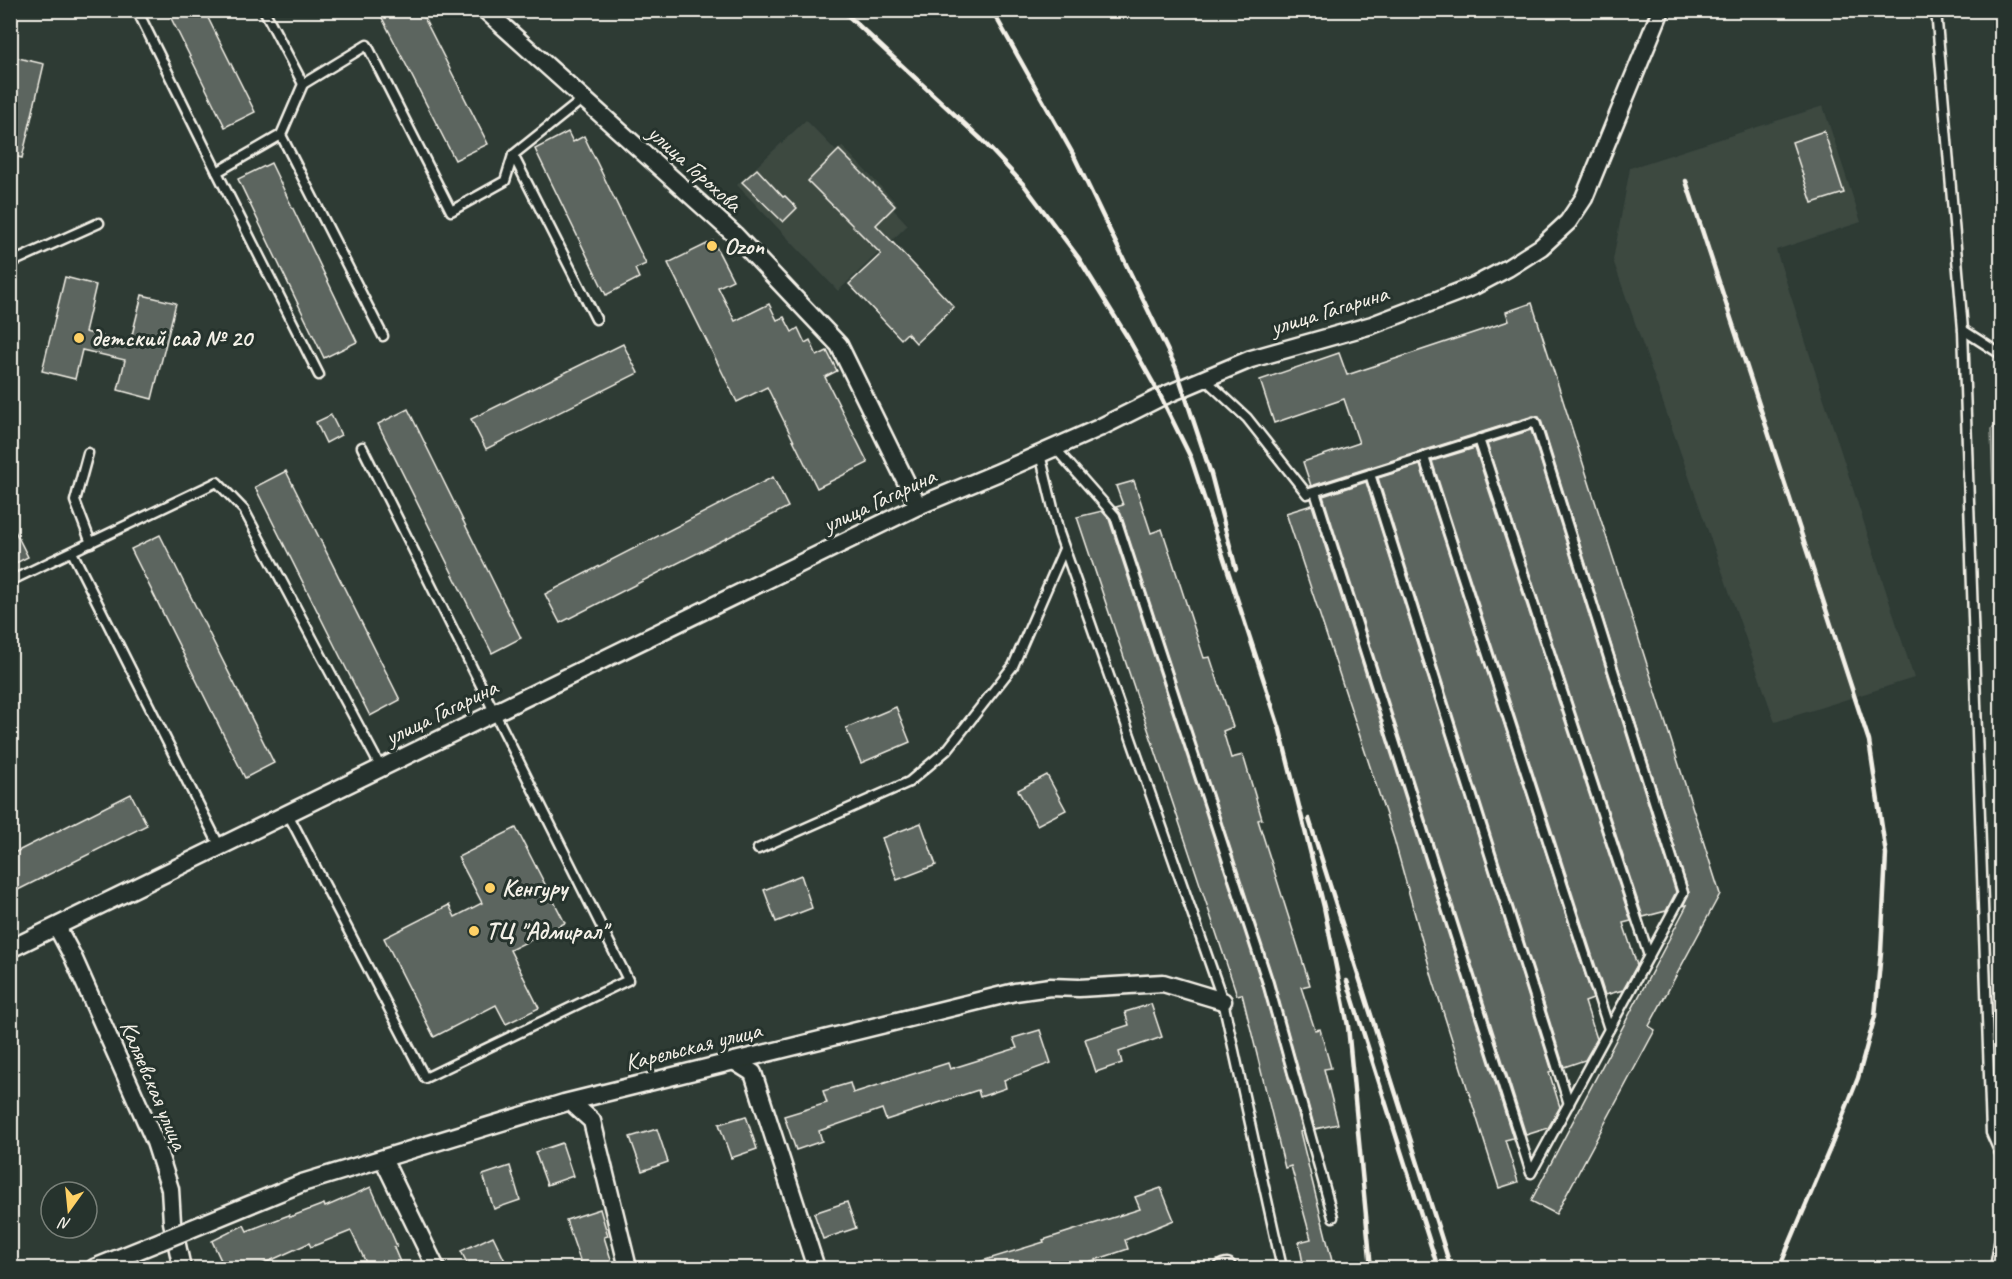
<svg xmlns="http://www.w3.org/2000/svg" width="2012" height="1279" font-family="Caveat,sans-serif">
	<rect width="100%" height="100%" fill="#2e3b34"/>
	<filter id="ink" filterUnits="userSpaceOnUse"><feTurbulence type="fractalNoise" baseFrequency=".0167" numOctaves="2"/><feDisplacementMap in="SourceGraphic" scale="12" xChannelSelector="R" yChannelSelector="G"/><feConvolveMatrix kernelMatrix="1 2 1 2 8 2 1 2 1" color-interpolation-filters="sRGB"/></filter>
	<g filter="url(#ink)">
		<g fill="#3c4841">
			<polygon points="1823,106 1861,222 1776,250 1914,678 1775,722 1613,260 1630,168"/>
			<polygon points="806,120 836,151 842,146 898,205 893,209 908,225 838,291 737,185"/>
		</g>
		<polygon fill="#48524c" stroke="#9ea29a" stroke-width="1.5" points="2001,424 2001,723 1991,429"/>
		<g fill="#5c655e" stroke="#f4f1e8" stroke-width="1.5">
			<polygon points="167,10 204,10 255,112 225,127"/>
			<polygon points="378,10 420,10 488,144 455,160"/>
			<polygon points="10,56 44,64 22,158 10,155"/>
			<polygon points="1824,131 1844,193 1812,203 1792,142"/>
			<polygon points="568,132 573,142 584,136 646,264 635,269 639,278 606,295 535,149"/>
			<polygon points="839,150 895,206 876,225 954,307 916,343 907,333 901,339 849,284 881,254 808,181"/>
			<polygon points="271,163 357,342 324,358 238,179"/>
			<polygon points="757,169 783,197 785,196 797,208 783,222 742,182"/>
			<polygon points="713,241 733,280 718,287 735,321 769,304 777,320 784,317 792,332 798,328 805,343 810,340 817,356 827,351 837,371 825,377 868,463 817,488 767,387 737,402 668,263"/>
			<polygon points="65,277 96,285 85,332 130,343 142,295 176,303 152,399 118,390 125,360 82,350 75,379 42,371"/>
			<polygon points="1532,303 1720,894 1649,1026 1655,1030 1556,1214 1531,1201 1687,905 1683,906 1689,893 1541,420 1539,417 1533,416 1311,486 1303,462 1359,443 1344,399 1274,423 1260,380 1339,353 1347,375 1509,321 1506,312"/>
			<polygon points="623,344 638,373 486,449 471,419"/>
			<polygon points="408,409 521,638 492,653 378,424"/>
			<polygon points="331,415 341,435 326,443 316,422"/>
			<polygon points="1531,430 1676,892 1666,911 1643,917 1487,444"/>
			<polygon points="1475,448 1631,921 1623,923 1637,965 1623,990 1605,995 1432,461"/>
			<polygon points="1420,465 1593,999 1585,1002 1597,1039 1585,1060 1564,1067 1378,478"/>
			<polygon points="286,471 400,700 370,716 255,487"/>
			<polygon points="773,477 788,507 560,623 545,594"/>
			<polygon points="1134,481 1151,533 1162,529 1204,658 1210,657 1233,727 1223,731 1231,758 1243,755 1262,819 1258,820 1310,985 1301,987 1315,1030 1320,1029 1331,1068 1324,1069 1338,1124 1315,1129 1274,981 1121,514 1116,507 1123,505 1116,486"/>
			<polygon points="1366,482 1552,1071 1549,1072 1560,1107 1548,1128 1526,1135 1323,496"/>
			<polygon points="1312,505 1513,1138 1505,1140 1518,1182 1499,1188 1433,980 1394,839 1286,513"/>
			<polygon points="1102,511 1109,519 1262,985 1303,1131 1300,1132 1334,1269 1304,1269 1299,1242 1311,1239 1291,1166 1285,1168 1242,994 1237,995 1077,517"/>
			<polygon points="10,521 28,557 10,566"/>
			<polygon points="160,535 274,763 245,778 131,549"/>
			<polygon points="896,707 910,742 861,763 846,728"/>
			<polygon points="1047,775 1066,810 1037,825 1018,790"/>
			<polygon points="131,794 147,825 10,894 10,855"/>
			<polygon points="921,823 936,865 897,880 882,838"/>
			<polygon points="516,828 565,923 510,950 539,1008 506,1024 496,1005 434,1037 384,938 449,905 455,917 482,903 458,857"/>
			<polygon points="801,875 812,908 776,922 764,890"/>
			<polygon points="1151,1004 1162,1037 1119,1052 1122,1063 1096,1072 1085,1039 1129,1025 1125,1012"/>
			<polygon points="1040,1030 1051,1063 1004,1080 1006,1088 980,1097 978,1090 886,1120 882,1109 819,1131 822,1141 796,1150 784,1116 827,1103 823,1091 850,1083 853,1093 948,1063 950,1069 1017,1048 1013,1038"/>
			<polygon points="746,1116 757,1149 731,1158 719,1124"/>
			<polygon points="657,1129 668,1162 642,1171 630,1137"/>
			<polygon points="562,1143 573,1176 547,1185 535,1152"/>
			<polygon points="510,1166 520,1200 494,1209 483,1175"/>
			<polygon points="371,1187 397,1246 394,1248 403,1269 369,1269 351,1231 311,1247 309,1243 252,1269 225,1269 212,1241 244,1225 247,1231 289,1215 290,1217 324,1204 325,1207"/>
			<polygon points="1161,1188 1174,1220 1125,1240 1128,1249 1068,1269 970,1269 969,1265 1044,1242 1043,1240 1140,1209 1135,1197"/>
			<polygon points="847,1202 856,1228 823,1239 814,1213"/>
			<polygon points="600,1209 608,1236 604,1237 614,1269 583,1269 566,1220"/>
			<polygon points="493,1236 505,1261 489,1269 470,1269 461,1251"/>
		</g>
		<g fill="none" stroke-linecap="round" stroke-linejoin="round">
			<defs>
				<g id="lane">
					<polyline points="137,10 217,172"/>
					<polyline points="264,10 303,84 367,45 451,211 505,181 513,155"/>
					<polyline points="1936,10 1963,330 1991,1133 2002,1158"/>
					<polyline points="303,84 281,135 383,336"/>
					<polyline points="583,99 513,155 596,319"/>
					<polyline points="281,135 217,172 319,375"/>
					<polyline points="10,263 99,223"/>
					<polyline points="1963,330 2002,355"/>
					<polyline points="1205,379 1247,418 1307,494 1535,422 1683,893 1531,1173 1315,492"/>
					<polyline points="1479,439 1649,956"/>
					<polyline points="1055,448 1115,516 1268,983 1333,1217"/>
					<polyline points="88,453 75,501 91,543"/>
					<polyline points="1040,454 1059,533 1223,1001 1282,1268"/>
					<polyline points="1424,457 1609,1029"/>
					<polyline points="1370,474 1569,1104"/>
					<polyline points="72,552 220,847"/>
					<polyline points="10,581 217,482 244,510 381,768"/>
					<polyline points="288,814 425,1078 628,980 362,447"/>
					<polyline points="758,849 909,782 947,750 1013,666 1064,549"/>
					<polyline points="1995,1268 2002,1226"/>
				</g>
				<g id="street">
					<polyline points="485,10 735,235 839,345 918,506"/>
					<polyline points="57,927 73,957 155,1142 170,1189 172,1222 182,1268"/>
					<polyline points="10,949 918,506 997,473 1099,428 1161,397 1251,359 1372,325 1474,286 1508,268 1541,247 1568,222 1584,198 1661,10"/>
					<polyline points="734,1061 753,1073 816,1268"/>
					<polyline points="571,1102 592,1121 628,1268"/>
					<polyline points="383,1159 436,1268"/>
					<polyline points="188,1230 302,1183 564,1103 1015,992 1050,987 1079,988 1163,983 1223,1001"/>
					<polyline points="94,1268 161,1241"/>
					<polyline points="1223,1268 1227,1267"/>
				</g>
			</defs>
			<use href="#lane" stroke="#f4f1e8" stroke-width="13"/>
			<use href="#street" stroke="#f4f1e8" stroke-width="21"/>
			<use href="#lane" stroke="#26332d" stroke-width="8"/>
			<use href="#street" stroke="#26332d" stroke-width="16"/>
			<g stroke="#f4f1e8" stroke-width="4.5">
				<polyline points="842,10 982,140 1024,185 1078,257 1128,338 1161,397 1191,458 1280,730 1324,907 1348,1026 1371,1268"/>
				<polyline points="992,10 1073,154 1176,368 1211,474 1236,569"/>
				<polyline points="1686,181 1869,741 1886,854 1881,952 1875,1016 1858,1078 1831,1146 1779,1268"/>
				<polyline points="1309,819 1451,1268"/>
				<polyline points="1347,981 1438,1268"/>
			</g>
			<defs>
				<polyline id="street-bridge" points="161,1241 188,1230"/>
			</defs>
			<use href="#street-bridge" stroke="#f4f1e8" stroke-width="21" stroke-linecap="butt"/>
			<use href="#street-bridge" stroke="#26332d" stroke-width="16"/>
		</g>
	</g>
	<g fill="#ffd166" stroke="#26332d" stroke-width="2">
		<circle cx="712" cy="246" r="6"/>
		<circle cx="79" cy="338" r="6"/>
		<circle cx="490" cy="888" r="6"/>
		<circle cx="474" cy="931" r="6"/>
	</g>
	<g text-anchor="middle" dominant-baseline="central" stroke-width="6" stroke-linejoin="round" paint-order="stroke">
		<g font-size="24" fill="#f4f1e8" stroke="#26332d">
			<text transform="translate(695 168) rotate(42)">улица Горохова</text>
			<text transform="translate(1329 310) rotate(-17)">улица Гагарина</text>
			<text transform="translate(879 500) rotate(-25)">улица Гагарина</text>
			<text transform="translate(441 712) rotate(-26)">улица Гагарина</text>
			<text transform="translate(693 1046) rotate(-14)">Карельская улица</text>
			<text transform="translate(154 1085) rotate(67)">Каляевская улица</text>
		</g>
		<g font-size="24" font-weight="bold" fill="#f4f1e8" stroke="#26332d" text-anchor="start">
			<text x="724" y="246">Ozon</text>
			<text x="91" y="338">детский сад № 20</text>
			<text x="502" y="888">Кенгуру</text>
			<text x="486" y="931">ТЦ "Адмирал"</text>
		</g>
	</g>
	<rect width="2012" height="1279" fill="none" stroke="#26332d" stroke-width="36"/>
	<rect x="18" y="18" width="1976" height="1243" fill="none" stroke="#f4f1e8" stroke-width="2" filter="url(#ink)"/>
	<g transform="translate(69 1210) rotate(195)"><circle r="28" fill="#26332d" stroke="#787f78" stroke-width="1.5"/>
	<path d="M0-4.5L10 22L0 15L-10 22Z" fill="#ffd166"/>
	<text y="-9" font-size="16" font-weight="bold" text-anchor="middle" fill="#f4f1e8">N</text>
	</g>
</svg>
